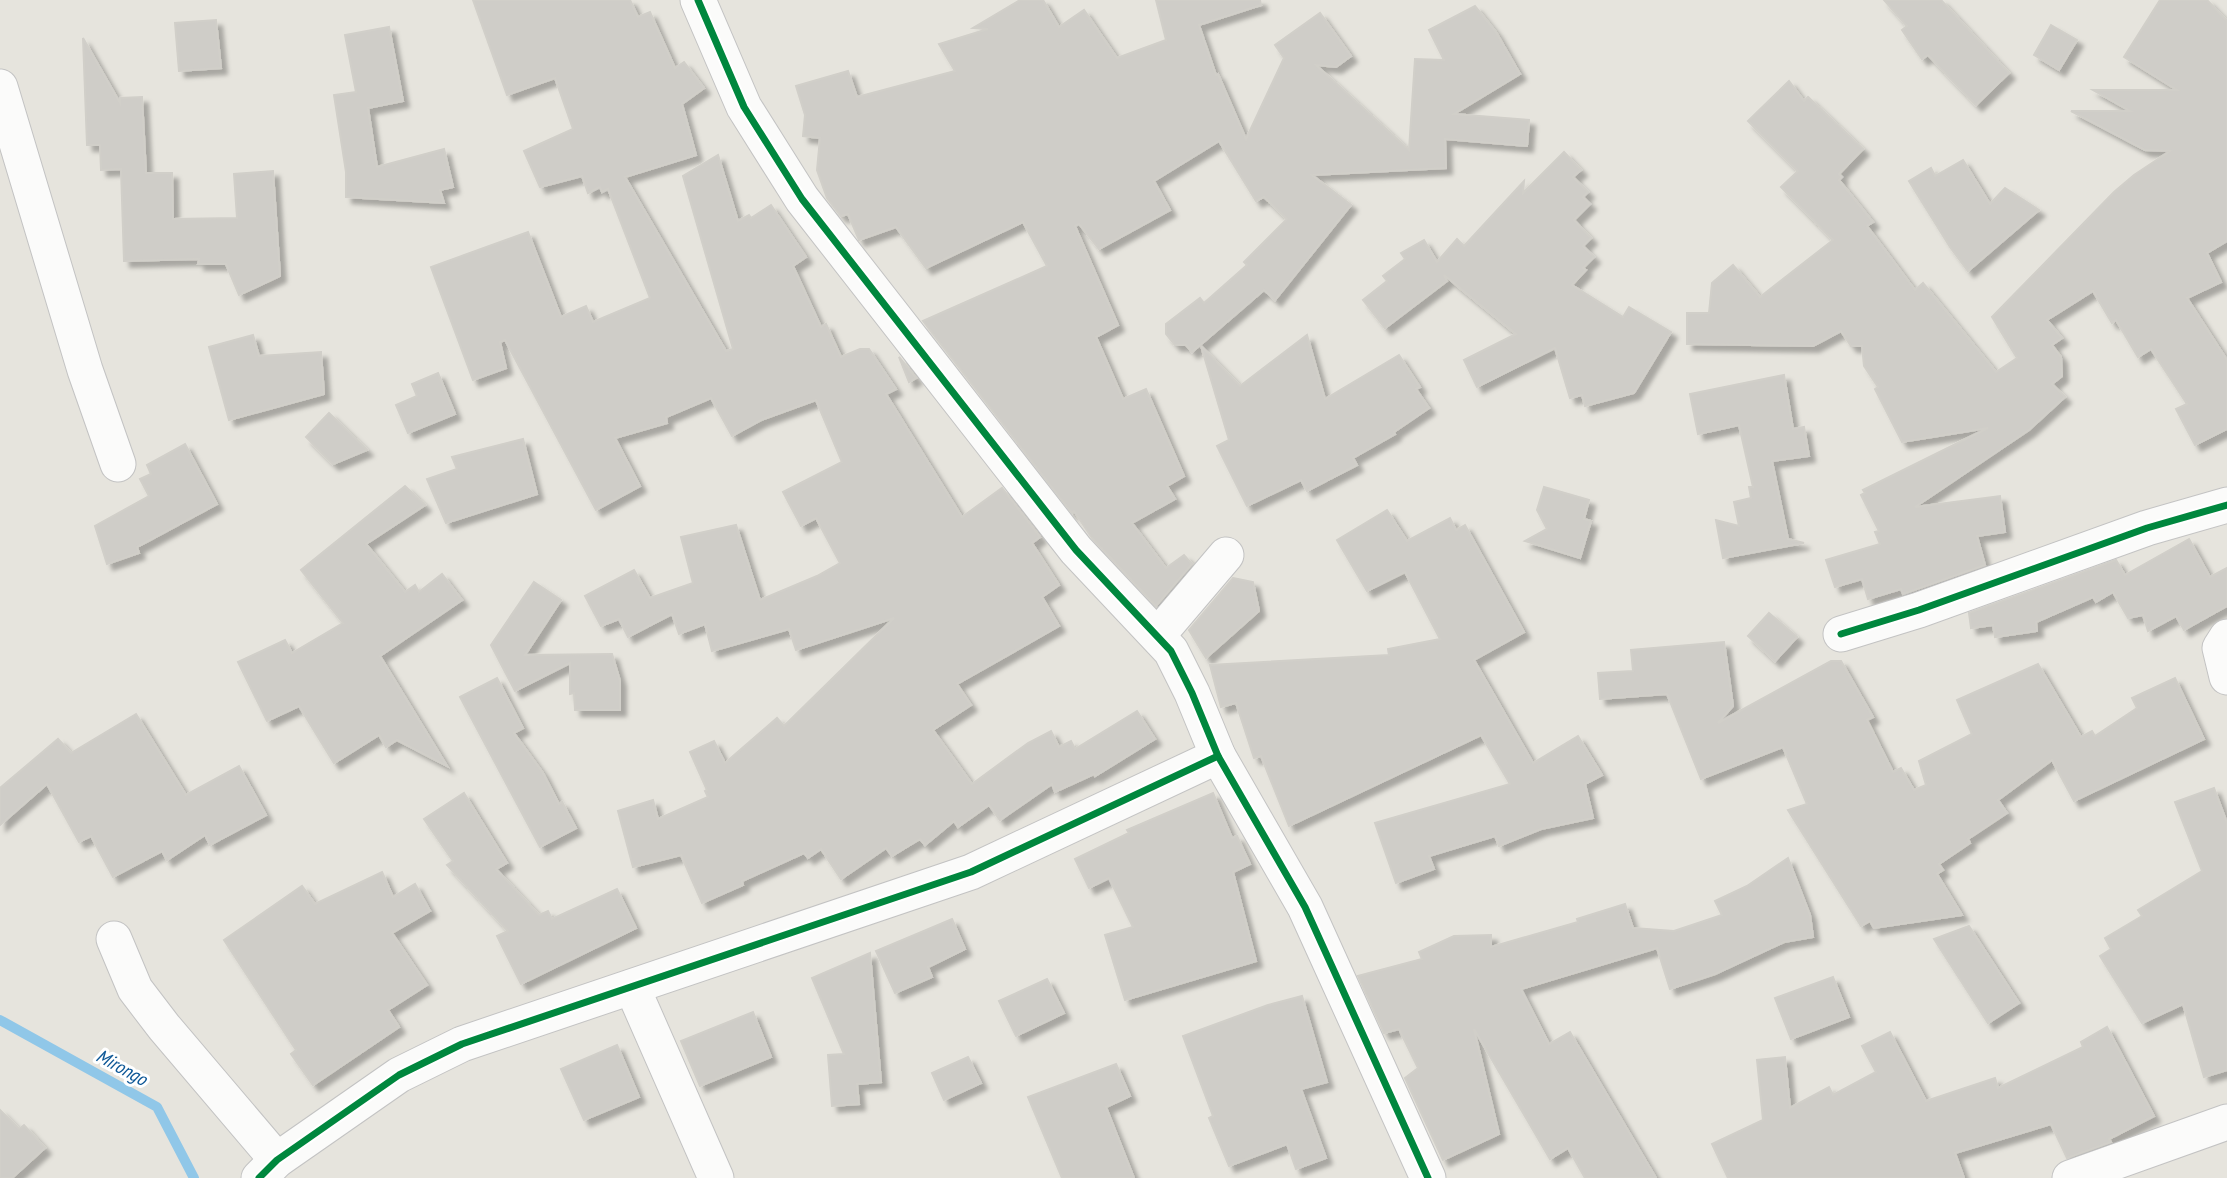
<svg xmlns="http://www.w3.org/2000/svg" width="2227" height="1178" font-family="'PT Sans Narrow',sans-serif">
	<defs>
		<filter id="shadow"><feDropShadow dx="6" dy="6" stdDeviation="2" flood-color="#0004"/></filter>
	</defs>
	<rect width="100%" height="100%" fill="#e6e4dd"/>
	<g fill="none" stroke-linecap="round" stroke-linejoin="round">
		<polyline stroke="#90c7e8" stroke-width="10" points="0,1020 157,1107 194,1178"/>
	</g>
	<g fill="#cfcdc8" stroke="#d1cfc9" stroke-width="2" filter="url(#shadow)">
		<polygon points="473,0 630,0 638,17 650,12 675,68 684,62 704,88 682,104 696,155 625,177 726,351 733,349 683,176 718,155 738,221 749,215 751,218 771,205 806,257 793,266 821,327 826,324 841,357 860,349 869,349 896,389 886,394 962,517 1002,488 1040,537 1032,543 1059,585 1042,597 1059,626 957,684 971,705 933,730 972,784 1028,743 1051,731 1059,747 1071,741 1075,749 1137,711 1155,739 1095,776 1094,774 1055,792 1052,784 1000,820 989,805 958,827 954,821 925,845 920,839 892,856 886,848 841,879 821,849 808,858 804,853 742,881 743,885 702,903 681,855 633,867 618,811 653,800 658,819 708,797 705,791 707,790 690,752 714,741 725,763 777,718 784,726 894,618 796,650 789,629 712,651 705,624 679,634 672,614 628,637 619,619 601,626 585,596 634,570 650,598 693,583 681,537 736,525 760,600 817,576 840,563 816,518 801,526 783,492 842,462 816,400 761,420 732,436 711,398 666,417 667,423 615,438 640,486 596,510 505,340 500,342 506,368 473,380 431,267 528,232 561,317 586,306 593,322 650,298 608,189 602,192 600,187 588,193 582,176 540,187 524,151 573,129 555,78 507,95"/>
		<polygon points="1020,0 1043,0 1059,27 1084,10 1117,58 1166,40 1156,0 1260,0 1261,5 1199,25 1216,75 1218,74 1246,139 1284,58 1275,45 1320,13 1351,56 1336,67 1316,65 1409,150 1415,59 1444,60 1429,30 1475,6 1496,32 1520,74 1454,114 1529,120 1527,146 1445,139 1446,168 1312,175 1351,205 1275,300 1264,290 1192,352 1186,345 1175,345 1166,334 1166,324 1200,298 1204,303 1247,265 1244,262 1287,219 1264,197 1256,201 1219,141 1154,181 1170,210 1099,249 1079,224 1075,226 1118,325 1096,337 1123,399 1146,389 1184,476 1167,486 1175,499 1132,523 1166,568 1184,555 1192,564 1156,606 1092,538 1074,511 1072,513 923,321 1047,266 1023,222 926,268 896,227 859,240 848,214 841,216 827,198 817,170 820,138 803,136 805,115 796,86 848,71 857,97 955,71 939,44 988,29 973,28"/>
		<polygon points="1884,0 1941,0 2009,73 1976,105 1928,55 1922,59 1902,30 1907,26"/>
		<polygon points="2160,0 2207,0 2227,21 2227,241 2207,253 2221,282 2187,298 2227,360 2227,429 2195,445 2176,409 2187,404 2151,349 2138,357 2116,320 2112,323 2093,291 2047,320 2062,338 2052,345 2061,357 2062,376 2052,384 2065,397 2029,430 1915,507 2000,496 2005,532 1977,536 1985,565 1903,594 1901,589 1868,599 1862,579 1835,587 1826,560 1880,544 1875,532 1879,531 1861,495 1865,493 1863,490 1988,428 1902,442 1875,389 1878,387 1864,366 1862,346 1851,346 1841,331 1813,346 1687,344 1687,313 1709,313 1712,283 1733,265 1760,297 1833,240 1781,187 1798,171 1748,121 1789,81 1804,101 1808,97 1863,149 1839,174 1842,177 1839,180 1873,222 1867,226 1915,290 1923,283 1996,372 2017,358 1992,317 2114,192 2134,175 2170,151 2145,150 2071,111 2130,111 2093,90 2177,90 2124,57"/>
		<polygon points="216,20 221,68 179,71 175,23"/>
		<polygon points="2051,25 2077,40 2059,70 2034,55"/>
		<polygon points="389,27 403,101 368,108 377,167 444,149 453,187 440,190 444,203 346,197 346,172 334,95 356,92 345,35"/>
		<polygon points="83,38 120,103 120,98 142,97 146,173 172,173 173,219 237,218 234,174 273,171 280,276 239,295 226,264 198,264 199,259 124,261 121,169 101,170 100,145 87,145"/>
		<polygon points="1564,152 1581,170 1573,177 1588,192 1583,197 1590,204 1574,220 1591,238 1583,246 1594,257 1583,268 1586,270 1572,285 1623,317 1629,307 1671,332 1634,393 1585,406 1582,395 1570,398 1555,348 1477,387 1464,360 1516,334 1444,275 1447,281 1385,328 1363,300 1387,281 1383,276 1405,259 1401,253 1424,240 1437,262 1457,239 1464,246 1524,181 1523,193"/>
		<polygon points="1963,160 1990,204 2005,188 2039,210 1968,271 1950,247 1909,181 1931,168 1935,176"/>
		<polygon points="253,335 259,356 321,352 324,394 229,420 209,347"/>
		<polygon points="1307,335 1325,399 1399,355 1420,387 1416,389 1429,408 1394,432 1395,434 1353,458 1357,465 1307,491 1301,480 1247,506 1217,446 1229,440 1201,346 1240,386"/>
		<polygon points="899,357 916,378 909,382"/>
		<polygon points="438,373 455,414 408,433 396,405 417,396 412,384"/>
		<polygon points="1784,375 1793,429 1804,427 1809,456 1772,461 1788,539 1804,543 1723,558 1716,520 1739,526 1734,502 1751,498 1749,487 1753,487 1739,425 1698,434 1690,394"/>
		<polygon points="329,413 367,450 333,464 306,437"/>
		<polygon points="523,439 537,494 446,523 427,479 457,469 452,457"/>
		<polygon points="185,444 217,504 137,547 139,553 107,564 95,526 149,496 140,479 151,474 147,465"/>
		<polygon points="405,486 425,505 366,544 405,592 415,585 419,592 442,574 462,600 380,656 447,766 397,740 386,747 379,735 334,763 299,706 267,721 238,662 285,640 292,653 343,623 301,570"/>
		<polygon points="1544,487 1589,500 1584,519 1591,521 1580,558 1525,541 1547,529 1537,510"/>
		<polygon points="1387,510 1407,541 1450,518 1456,530 1465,525 1524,632 1474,660 1533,763 1578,736 1602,775 1585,784 1593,818 1541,829 1499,846 1495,836 1429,856 1434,869 1396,883 1375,823 1510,784 1481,735 1289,826 1261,756 1254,758 1236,703 1221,707 1210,665 1389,655 1388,649 1440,639 1405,572 1367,591 1337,540"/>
		<polygon points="2189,539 2210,577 2227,568 2227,606 2184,630 2176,616 2148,631 2143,615 2128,618 2113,592 2096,602 2093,597 2036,622 2037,631 1995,637 1993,625 1971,628 1969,613 2116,560 2125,575"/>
		<polygon points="1233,578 1253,582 1259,611 1206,658 1189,630"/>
		<polygon points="534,582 561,600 525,655 612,654 620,681 620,710 575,710 574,693 570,694 570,663 515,691 491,645"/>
		<polygon points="1769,613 1797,637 1775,661 1748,636"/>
		<polygon points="1724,642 1733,706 1718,723 1831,661 1841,661 1873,717 1867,720 1893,772 1901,768 1914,790 1926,785 1919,761 1972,734 1957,700 2038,664 2081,737 2092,731 2095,736 2137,708 2132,698 2175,678 2204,739 2074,801 2052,760 1998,800 2007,813 1968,839 1970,843 1939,864 1943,870 1937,874 1962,915 1874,928 1870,921 1861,926 1788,810 1807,804 1783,747 1701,779 1667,694 1600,699 1598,673 1633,671 1631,650"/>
		<polygon points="497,678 523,728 514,733 543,773 559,804 562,802 576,828 540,847 460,697"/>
		<polygon points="136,714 186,795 239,766 266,815 210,845 205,835 167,860 162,851 113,877 91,836 79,842 47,784 0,825 0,788 58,739 71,753"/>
		<polygon points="2214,788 2227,823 2227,1070 2204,1077 2183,1004 2142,1023 2100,956 2111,949 2105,938 2142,916 2138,910 2202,871 2175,802"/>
		<polygon points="464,793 507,863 496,869 539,915 548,911 552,919 617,889 636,928 521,984 497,936 508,931 447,865 453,861 424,819"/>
		<polygon points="1213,793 1232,838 1237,836 1250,864 1233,872 1256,961 1125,1000 1105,935 1133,927 1109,878 1089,888 1075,859 1129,833 1127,830"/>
		<polygon points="1788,858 1810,915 1813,937 1784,942 1715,974 1670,989 1657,948 1521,989 1549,1044 1570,1032 1656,1178 1585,1178 1568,1148 1550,1159 1474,1029 1499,1134 1443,1160 1405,1078 1418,1068 1399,1029 1384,1033 1358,976 1422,959 1419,952 1454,936 1491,935 1491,947 1578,922 1577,919 1625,904 1633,928 1674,931 1722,915 1715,901 1747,886"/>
		<polygon points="382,872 393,897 415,884 430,911 392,933 427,985 388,1010 399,1027 313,1085 291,1054 296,1050 224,940 302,886 315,904"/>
		<polygon points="952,919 965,949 928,967 932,977 895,993 876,951"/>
		<polygon points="1969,926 2019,1003 1988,1023 1934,939"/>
		<polygon points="870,953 881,1082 857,1084 859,1104 832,1106 828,1055 844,1054 812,978"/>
		<polygon points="1833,977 1849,1017 1791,1039 1775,998"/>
		<polygon points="1047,979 1064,1013 1016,1036 999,1001"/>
		<polygon points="1302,996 1327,1082 1301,1089 1326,1158 1296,1169 1287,1144 1229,1166 1209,1118 1213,1116 1183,1036 1268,1005"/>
		<polygon points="753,1012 771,1057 700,1086 681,1041"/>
		<polygon points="2107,1027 2154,1116 2109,1139 2111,1142 2067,1158 2051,1124 1955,1153 1964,1178 1728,1178 1712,1144 1763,1120 1757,1060 1785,1057 1790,1108 1829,1087 1833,1095 1876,1072 1862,1046 1890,1032 1926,1101 1995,1078 1998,1088 2083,1047 2081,1042"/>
		<polygon points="617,1045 639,1097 584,1120 561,1069"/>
		<polygon points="968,1057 981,1083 944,1100 932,1073"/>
		<polygon points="1116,1064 1130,1096 1106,1107 1134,1178 1062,1178 1028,1097"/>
		<polygon points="0,1110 19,1129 24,1125 45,1148 12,1178 0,1178"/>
	</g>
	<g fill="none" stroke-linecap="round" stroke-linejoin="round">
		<defs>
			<g id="minor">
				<polyline points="698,0 744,107 802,199 1076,550 1171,651 1192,693 1218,756 1305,907 1428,1178"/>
				<polyline points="0,87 85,370 118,464"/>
				<polyline points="1841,634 1919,610 2147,528 2227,505"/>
				<polyline points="1158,635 1226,555"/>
				<polyline points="2227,637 2220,648 2227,677"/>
				<polyline points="114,939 135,989 164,1027 277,1160"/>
				<polyline points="632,987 716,1178"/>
				<polyline points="259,1178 277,1160 399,1075 462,1044 971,872 1218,756"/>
				<polyline points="2070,1178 2227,1122"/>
			</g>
		</defs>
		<use href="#minor" stroke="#c3c3c3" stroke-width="37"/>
		<use href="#minor" stroke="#fbfbfa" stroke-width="35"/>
		<defs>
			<g id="cycleway">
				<polyline points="698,0 744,107 802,199 1076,550 1171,651 1192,693 1218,756 1305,907 1428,1178"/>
				<polyline points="1841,634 1919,610 2147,528 2227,505"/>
				<polyline points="259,1178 277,1160 399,1075 462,1044 971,872 1218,756"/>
			</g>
		</defs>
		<use href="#cycleway" stroke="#fff" stroke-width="11"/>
		<use href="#cycleway" stroke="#00873e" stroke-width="7"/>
	</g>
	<g text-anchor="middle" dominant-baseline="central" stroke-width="6" stroke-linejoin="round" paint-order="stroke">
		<g font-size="19" font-style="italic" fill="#0d5796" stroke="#fff">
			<text transform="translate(122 1067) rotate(29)">Mirongo</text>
		</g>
	</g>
</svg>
